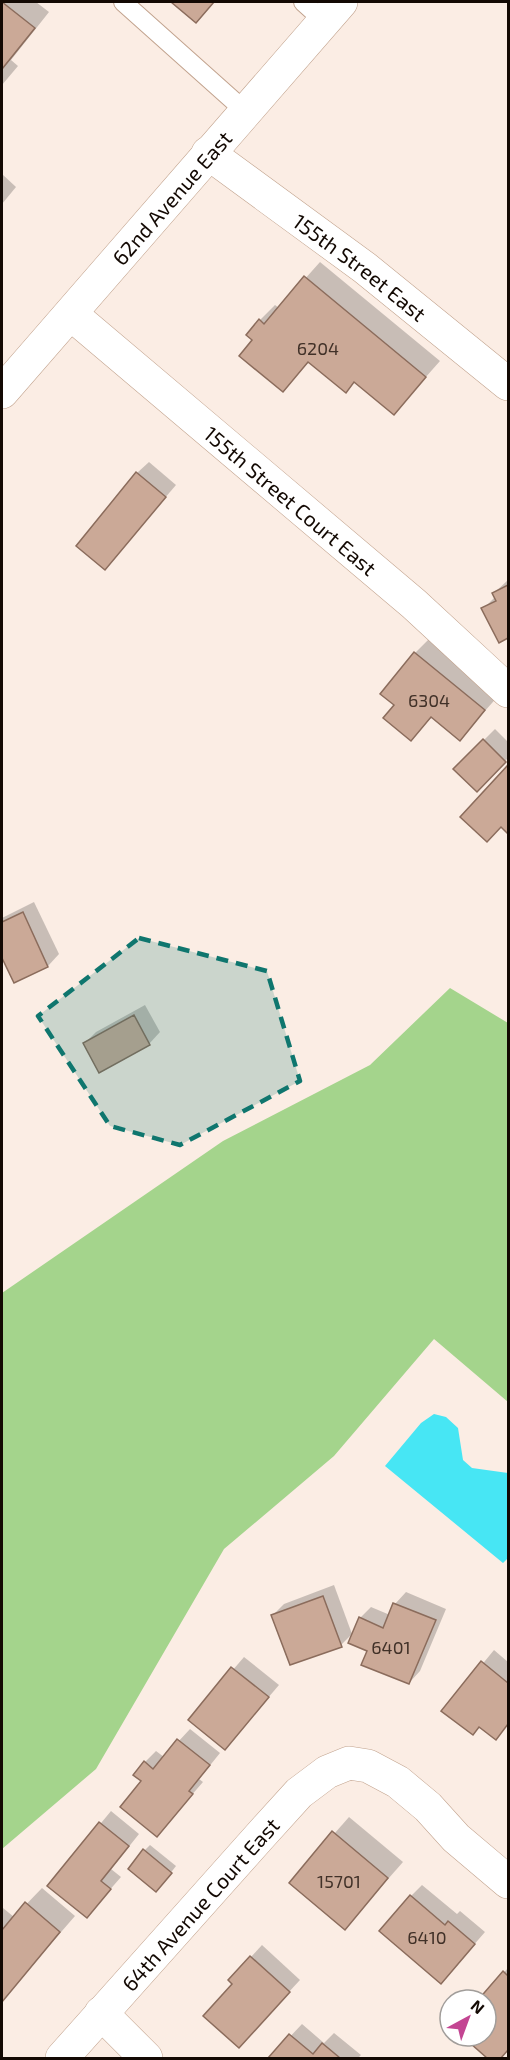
<svg xmlns="http://www.w3.org/2000/svg" width="510" height="2060" font-family="'Exo 2',sans-serif">
	<rect width="100%" height="100%" fill="#fbede4"/>
	<polygon fill="#a4d48c" points="450,988 508,1023 508,1402 434,1339 334,1456 224,1549 96,1769 2,1849 2,1293 223,1141 370,1065"/>
	<polygon fill="#47e6f4" points="434,1414 446,1417 458,1428 463,1460 472,1468 508,1473 508,1558 503,1563 385,1466 421,1423"/>
	<g fill="#0003">
		<polygon points="2,2 36,2 49,12 11,60 18,66 2,85"/>
		<polygon points="173,2 214,2 196,21"/>
		<polygon points="2,174 16,187 2,204"/>
		<polygon points="320,262 440,361 394,413 355,381 346,391 310,361 283,390 254,340 260,320 275,305 279,308"/>
		<polygon points="149,462 176,485 105,568 137,473"/>
		<polygon points="508,580 508,636 500,641 483,609 495,597 494,593"/>
		<polygon points="430,638 500,694 460,739 433,716 411,739 396,705 415,653"/>
		<polygon points="495,729 508,742 508,758 477,790 455,769"/>
		<polygon points="508,767 508,832 502,826 462,817"/>
		<polygon points="34,902 59,954 48,966 14,981 2,954 2,918"/>
		<polygon points="145,1005 160,1032 149,1044 85,1043 96,1032"/>
		<polygon points="334,1585 352,1634 341,1645 273,1615 284,1604"/>
		<polygon points="406,1592 446,1609 420,1671 409,1683 369,1650 360,1618 371,1607 390,1615 395,1604"/>
		<polygon points="494,1650 508,1662 508,1724 495,1738 480,1726 444,1711"/>
		<polygon points="244,1657 279,1685 225,1748 190,1720"/>
		<polygon points="190,1729 220,1753 199,1779 203,1782 157,1835 143,1781 145,1762 156,1751 164,1757"/>
		<polygon points="111,1811 139,1834 111,1869 121,1877 87,1916 49,1886"/>
		<polygon points="349,1817 403,1862 345,1928 291,1883"/>
		<polygon points="150,1845 176,1866 162,1884 145,1850"/>
		<polygon points="422,1885 457,1914 460,1911 485,1932 452,1970 411,1896"/>
		<polygon points="42,1888 75,1916 2,2000 2,1910 3,1908 14,1917"/>
		<polygon points="262,1945 300,1980 250,2034 234,1984 251,1957"/>
		<polygon points="508,1968 508,2049 500,2058 490,2058 464,2036 486,2036 486,2000 480,2000"/>
		<polygon points="302,2024 324,2043 334,2033 361,2055 358,2058 270,2058"/>
	</g>
	<g fill="#cba997" stroke="#8b6c5c" stroke-width="1.5">
		<polygon points="2,2 35,28 2,69"/>
		<polygon points="171,2 214,2 196,23"/>
		<polygon points="304,276 426,377 394,415 354,382 346,393 308,362 283,392 239,356 252,340 246,335 259,319 264,324"/>
		<polygon points="136,472 166,497 105,570 76,546"/>
		<polygon points="508,585 508,638 499,643 481,608 496,601 492,593"/>
		<polygon points="414,652 485,710 460,741 431,717 411,741 383,718 394,705 380,694"/>
		<polygon points="483,739 506,762 477,792 453,769"/>
		<polygon points="508,765 508,834 501,827 487,842 460,817"/>
		<polygon points="23,912 48,967 14,983 2,958 2,922"/>
		<polygon points="134,1015 150,1045 99,1073 83,1043"/>
		<polygon points="323,1596 342,1647 290,1665 271,1615"/>
		<polygon points="393,1603 436,1620 409,1684 361,1665 367,1651 348,1643 359,1617 383,1628"/>
		<polygon points="481,1661 508,1683 508,1724 496,1740 479,1727 473,1735 441,1711"/>
		<polygon points="231,1667 269,1697 225,1750 188,1720"/>
		<polygon points="177,1739 210,1765 189,1791 193,1794 157,1837 120,1807 141,1781 133,1775 144,1761 153,1769"/>
		<polygon points="99,1822 129,1846 101,1881 111,1889 87,1918 47,1886"/>
		<polygon points="332,1831 388,1878 345,1930 289,1883"/>
		<polygon points="143,1849 172,1873 156,1892 128,1869"/>
		<polygon points="410,1895 445,1925 448,1921 475,1944 441,1984 379,1931"/>
		<polygon points="25,1902 60,1932 2,2002 2,1930"/>
		<polygon points="250,1956 290,1992 239,2048 203,2016 232,1984 228,1980"/>
		<polygon points="503,1971 508,1976 508,2050 501,2058 487,2058 462,2036 486,2036 486,2000 478,2000"/>
		<polygon points="289,2034 313,2054 322,2043 340,2058 268,2058"/>
	</g>
	<g fill="none" stroke-linecap="round" stroke-linejoin="round">
		<defs>
			<g id="lane">
				<polyline points="123,2 245,111"/>
				<polyline points="303,2 324,21"/>
			</g>
			<g id="street">
				<path id="s1" d="M208,153L365,268L508,384"/>
				<path id="s2" d="M71,314L414,604L508,691"/>
				<path id="s3" d="M2,392L341,2"/>
				<polyline points="101,2013 146,2058"/>
				<path id="s4" d="M62,2058L260,1836L299,1793L327,1772L349,1763L368,1766L398,1782L428,1807L456,1838L508,1882"/>
			</g>
		</defs>
		<use href="#lane" stroke="#c2a38e" stroke-width="20"/>
		<use href="#street" stroke="#c2a38e" stroke-width="34"/>
		<use href="#lane" stroke="#fff" stroke-width="18"/>
		<use href="#street" stroke="#fff" stroke-width="33"/>
	</g>
	<path fill="#0f766e" fill-opacity="0.2" stroke="#0f766e" stroke-width="4.5" stroke-dasharray="12 8" stroke-linejoin="round" d="M139,938L267,971L300,1081L180,1145L110,1126L38,1016Z"/>
	<g text-anchor="middle" dominant-baseline="central" stroke-width="4.5" stroke-linejoin="round" paint-order="stroke">
		<g font-size="18" fill="#413128">
			<text x="318" y="348">6204</text>
			<text x="429" y="700">6304</text>
			<text x="391" y="1647">6401</text>
			<text x="339" y="1881">15701</text>
			<text x="427" y="1937">6410</text>
		</g>
		<g font-size="21" fill="#130903" stroke="#fff">
			<text stroke="none"><textPath href="#s3" startOffset="258">62nd Avenue East</textPath></text>
			<text stroke="none"><textPath href="#s1" startOffset="190">155th Street East</textPath></text>
			<text stroke="none"><textPath href="#s2" startOffset="288">155th Street Court East</textPath></text>
			<text stroke="none"><textPath href="#s4" startOffset="207">64th Avenue Court East</textPath></text>
		</g>
	</g>
	<rect width="510" height="2060" fill="none" stroke="#130903" stroke-width="6"/>
	<g transform="translate(468 2018) rotate(41)"><circle r="28" fill="#ffffff" stroke="#a19d9a" stroke-width="1.5"/>
	<path d="M0-4.5L10 22L0 15L-10 22Z" fill="#c34592"/>
	<text y="-9" font-size="16" font-weight="bold" text-anchor="middle" fill="#130903">N</text>
	</g>
</svg>
